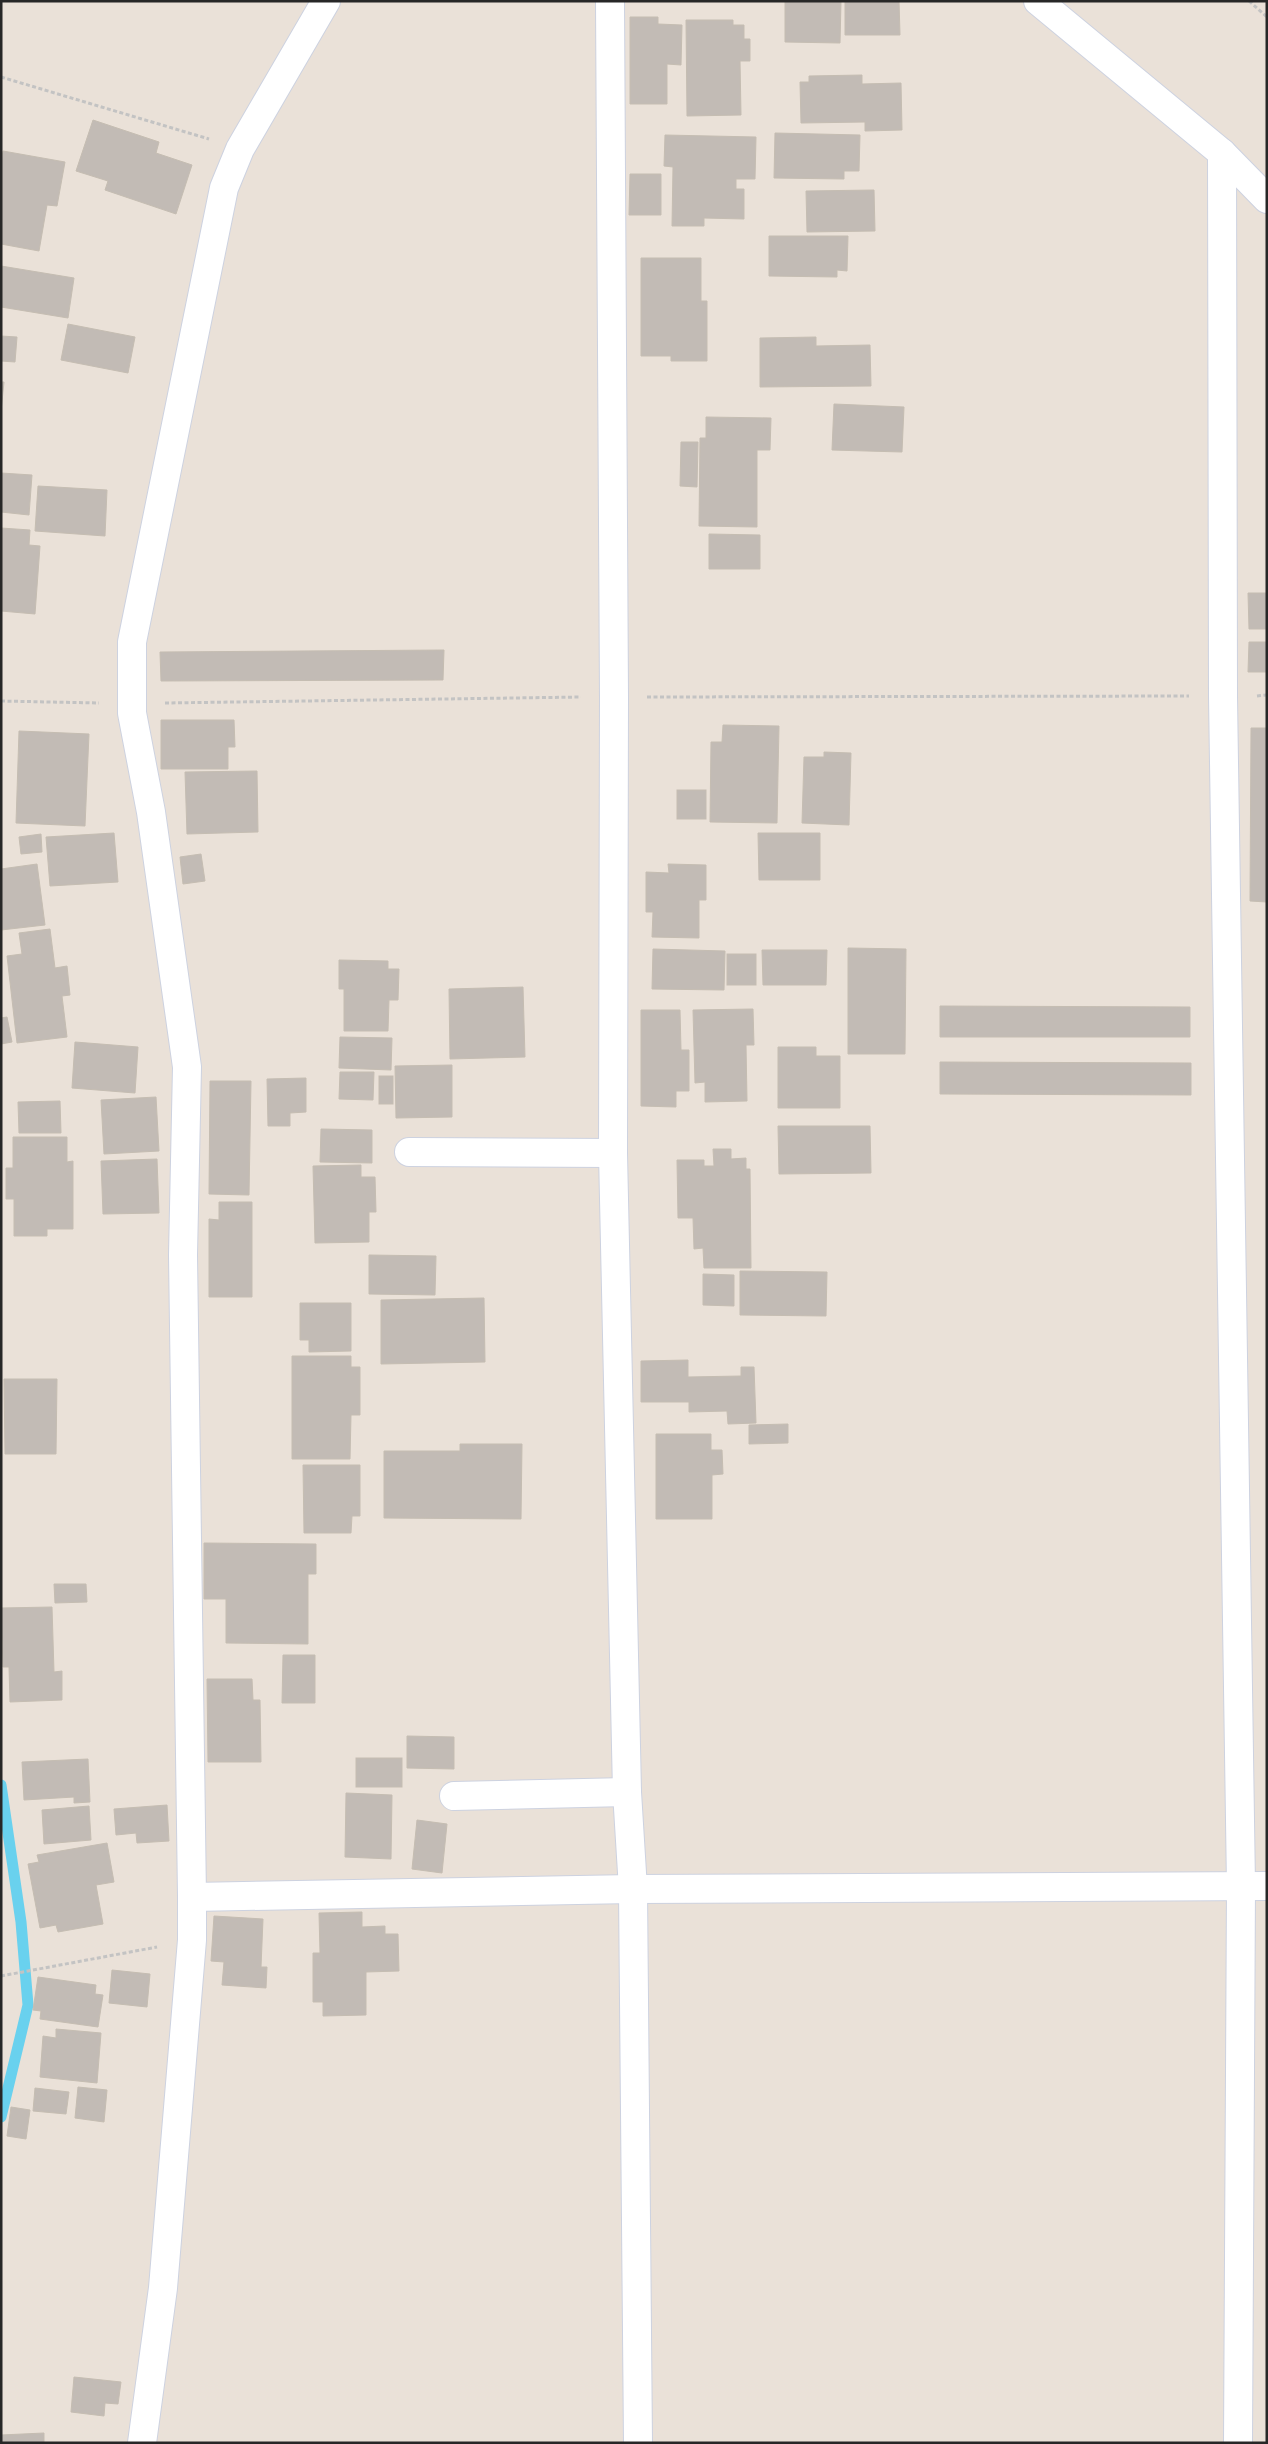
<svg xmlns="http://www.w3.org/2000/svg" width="1268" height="2444" font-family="Quicksand,sans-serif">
	<rect width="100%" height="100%" fill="#eae1d8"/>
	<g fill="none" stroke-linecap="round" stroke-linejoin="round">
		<polyline stroke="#69d1ee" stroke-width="11" points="1,1785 21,1922 28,2005 1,2117"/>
	</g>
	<g fill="#c2bbb5" stroke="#c5bdb2">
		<polygon points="785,1 841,1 840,43 785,42"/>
		<polygon points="845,1 899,1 900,35 845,35"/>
		<polygon points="630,17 658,17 658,24 682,25 681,65 667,64 667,104 630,104"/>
		<polygon points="686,20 733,20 733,25 744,25 744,39 750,39 750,61 740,61 741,115 687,116"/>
		<polygon points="862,75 862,84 901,83 902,130 865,131 865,122 801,123 800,82 809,82 809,76"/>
		<polygon points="93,120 159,142 156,153 192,165 176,214 105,190 108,181 76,171"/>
		<polygon points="775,133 860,135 859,171 844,171 844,179 774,178"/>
		<polygon points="665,135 756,137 755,179 736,179 736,189 744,189 744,219 704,218 704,226 672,226 673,167 664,166"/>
		<polygon points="3,151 65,162 57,206 47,205 39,251 1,244 1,163"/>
		<polygon points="630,174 661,174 661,215 629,215"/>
		<polygon points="874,190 875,231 807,232 806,191"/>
		<polygon points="769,236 848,236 847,271 837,270 837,277 769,276"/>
		<polygon points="641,258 701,258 701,301 707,301 707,361 671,361 671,356 641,356"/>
		<polygon points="1,266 74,278 68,318 1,307"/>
		<polygon points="68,324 135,337 128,373 61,360"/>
		<polygon points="1,336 17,337 15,362 1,361"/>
		<polygon points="816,337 816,346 870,345 871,386 760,387 760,338"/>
		<polygon points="1,382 4,382 1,411"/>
		<polygon points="834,404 904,407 902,452 832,450"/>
		<polygon points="706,417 771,418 770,450 757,450 757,527 699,526 700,438 706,438"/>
		<polygon points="681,442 698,442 697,487 680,486"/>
		<polygon points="1,473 32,475 29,515 1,512"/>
		<polygon points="38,486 107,490 105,536 35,531"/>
		<polygon points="1,528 30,530 29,545 40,546 35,614 1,611"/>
		<polygon points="709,534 760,535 760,569 709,569"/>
		<polygon points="1248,593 1267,593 1267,629 1249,629"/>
		<polygon points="1249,642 1267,642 1267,672 1248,672"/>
		<polygon points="444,650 443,680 161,681 160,652"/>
		<polygon points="161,720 234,720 235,747 228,747 228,769 161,769"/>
		<polygon points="723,725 779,726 777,823 710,822 711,742 722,742"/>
		<polygon points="1251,728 1267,728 1267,902 1250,901"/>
		<polygon points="19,731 89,734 85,826 16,823"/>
		<polygon points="824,752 851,753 849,825 802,823 804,757 824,757"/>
		<polygon points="257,771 258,832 187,834 185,772"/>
		<rect x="677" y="790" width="29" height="29"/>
		<polygon points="114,833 118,882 50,886 46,837"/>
		<polygon points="758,833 820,833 820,880 759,880"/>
		<polygon points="41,834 42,852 21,854 19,837"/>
		<polygon points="201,854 205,881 183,884 180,857"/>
		<polygon points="37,864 45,925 1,930 1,869"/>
		<polygon points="668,864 706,865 706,900 699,900 699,938 652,937 653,912 646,912 646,872 669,873"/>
		<polygon points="50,929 55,968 67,966 70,995 62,996 67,1037 17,1043 7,956 22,954 19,933"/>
		<polygon points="848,948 906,949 905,1054 848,1054"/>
		<polygon points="653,949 725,951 724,990 652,989"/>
		<polygon points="762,950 827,950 826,985 763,985"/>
		<rect x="727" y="954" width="29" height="31"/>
		<polygon points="339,960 388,961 388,969 399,969 398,1000 389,1000 388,1031 344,1031 344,989 339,989"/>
		<polygon points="523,987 525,1057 450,1059 449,989"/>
		<polygon points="940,1006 1190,1007 1190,1037 940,1037"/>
		<polygon points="753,1009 754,1045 746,1045 747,1101 705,1102 705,1082 695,1083 693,1010"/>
		<polygon points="641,1010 680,1010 681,1050 689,1050 689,1091 676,1091 676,1107 641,1106"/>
		<polygon points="7,1017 12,1042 1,1044 1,1018"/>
		<polygon points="340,1037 392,1038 391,1070 339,1068"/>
		<polygon points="75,1042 138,1047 135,1093 72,1088"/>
		<polygon points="778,1047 816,1047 816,1056 840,1056 840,1108 778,1108"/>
		<polygon points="940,1062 1191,1063 1191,1095 940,1094"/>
		<polygon points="452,1065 452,1117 396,1118 395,1066"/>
		<polygon points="340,1072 374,1072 373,1100 339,1099"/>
		<rect x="379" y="1076" width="14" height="28"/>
		<polygon points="306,1078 306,1112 290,1113 290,1126 268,1126 267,1079"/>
		<polygon points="210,1081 251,1081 249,1195 209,1194"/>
		<polygon points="156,1097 159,1151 104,1154 101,1100"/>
		<polygon points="60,1101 61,1133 19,1133 18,1102"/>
		<polygon points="778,1126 870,1126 871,1173 779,1174"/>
		<polygon points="321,1129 372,1130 372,1163 320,1162"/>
		<polygon points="13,1137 67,1137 67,1162 73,1161 73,1229 47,1229 47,1236 14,1236 14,1199 6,1199 6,1168 13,1168"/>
		<polygon points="713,1149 731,1149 731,1159 746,1158 746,1169 750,1169 751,1268 704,1268 703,1248 694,1249 693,1218 678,1218 677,1160 704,1160 704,1166 714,1166"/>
		<polygon points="157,1159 159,1213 103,1214 101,1161"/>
		<polygon points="361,1165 361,1177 375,1177 376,1212 369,1212 369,1242 315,1243 313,1166"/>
		<polygon points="219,1202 252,1202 252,1297 209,1297 209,1219 219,1220"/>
		<polygon points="369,1255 436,1256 435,1295 369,1294"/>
		<polygon points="740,1271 827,1272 826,1316 740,1315"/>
		<polygon points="703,1274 734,1275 734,1306 703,1305"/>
		<polygon points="484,1298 485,1362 381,1364 381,1300"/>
		<polygon points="300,1303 351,1303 351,1351 309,1352 309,1340 300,1340"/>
		<polygon points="292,1356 351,1356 351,1367 360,1367 360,1415 351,1415 350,1459 292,1459"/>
		<polygon points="688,1360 688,1377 741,1376 741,1367 754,1367 756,1423 728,1424 727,1411 689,1412 689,1402 641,1402 641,1361"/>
		<polygon points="4,1379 57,1379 56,1454 5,1454"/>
		<polygon points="788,1424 788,1443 749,1444 749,1425"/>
		<polygon points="656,1434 711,1434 711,1450 722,1450 723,1474 712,1475 712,1519 656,1519"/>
		<polygon points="460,1444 522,1444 521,1519 384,1518 384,1451 460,1451"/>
		<polygon points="303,1465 360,1465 360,1516 352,1516 351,1533 304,1533"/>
		<polygon points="204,1543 316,1544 316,1574 308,1574 308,1644 226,1643 226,1599 204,1599"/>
		<polygon points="54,1584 86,1584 87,1602 55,1603"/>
		<polygon points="52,1607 54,1672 62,1671 62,1700 10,1702 9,1667 3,1667 1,1608"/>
		<polygon points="283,1655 315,1655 315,1703 282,1703"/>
		<polygon points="207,1679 252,1679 253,1700 260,1700 261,1762 208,1762"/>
		<polygon points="407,1736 454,1737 454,1769 407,1768"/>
		<rect x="356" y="1758" width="46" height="29"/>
		<polygon points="88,1759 90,1802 74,1803 74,1797 24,1800 22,1762"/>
		<polygon points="346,1793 392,1795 391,1859 345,1857"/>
		<polygon points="167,1805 169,1841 137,1843 136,1833 116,1835 114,1809"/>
		<polygon points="89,1806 91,1840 44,1844 42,1810"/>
		<polygon points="417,1820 447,1824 442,1873 412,1869"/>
		<polygon points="107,1843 114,1882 96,1885 103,1924 58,1932 56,1925 40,1928 28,1864 39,1862 37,1855"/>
		<polygon points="362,1912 362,1927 385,1926 385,1934 398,1934 399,1971 366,1972 366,2015 323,2016 323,2002 313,2002 313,1953 320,1953 319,1913"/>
		<polygon points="214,1916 263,1919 261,1967 267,1967 266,1988 222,1985 224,1962 211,1961"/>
		<polygon points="112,1970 150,1974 147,2007 109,2003"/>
		<polygon points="38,1977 96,1985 95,1994 103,1995 98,2027 40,2019 41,2011 33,2010"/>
		<polygon points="56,2029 101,2033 97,2083 40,2077 43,2036 56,2038"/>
		<polygon points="78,2087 107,2090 104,2122 75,2118"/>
		<polygon points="35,2088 69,2092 66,2114 33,2111"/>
		<polygon points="11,2107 30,2110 26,2139 7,2136"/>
		<polygon points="74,2377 121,2382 118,2404 105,2403 104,2416 71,2412"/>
		<polygon points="44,2433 44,2443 1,2443 1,2435"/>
	</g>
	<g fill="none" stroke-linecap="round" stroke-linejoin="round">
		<defs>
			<g id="minor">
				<polyline points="610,1 614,697 613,1153 627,1792 633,1889 638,2443"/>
				<polyline points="1038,1 1222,153 1267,199"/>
				<polyline points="1222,153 1223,696 1241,1886 1238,2443"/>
				<polyline points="409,1152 613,1153"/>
				<polyline points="454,1796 627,1792"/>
				<polyline points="192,1897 633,1889 1267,1886"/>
				<polyline points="142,2443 163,2288 192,1940 192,1897 183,1255 187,1067 151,812 132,713 132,642 224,188 240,149 326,1"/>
			</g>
		</defs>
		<use href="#minor" stroke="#cdd2e0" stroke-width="30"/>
		<g stroke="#c3c3c3" stroke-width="3" stroke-dasharray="4 2.5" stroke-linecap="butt">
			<polyline points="1249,1 1267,17"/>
			<polyline points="1,77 209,139"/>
			<polyline points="1257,696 1267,695"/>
			<polyline points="647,697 1189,696"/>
			<polyline points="1,701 99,703"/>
			<polyline points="165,703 581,697"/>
			<polyline points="1,1976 157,1947"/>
		</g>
		<use href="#minor" stroke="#fff" stroke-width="28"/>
	</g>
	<rect width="1268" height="2444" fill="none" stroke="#272727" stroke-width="5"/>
</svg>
